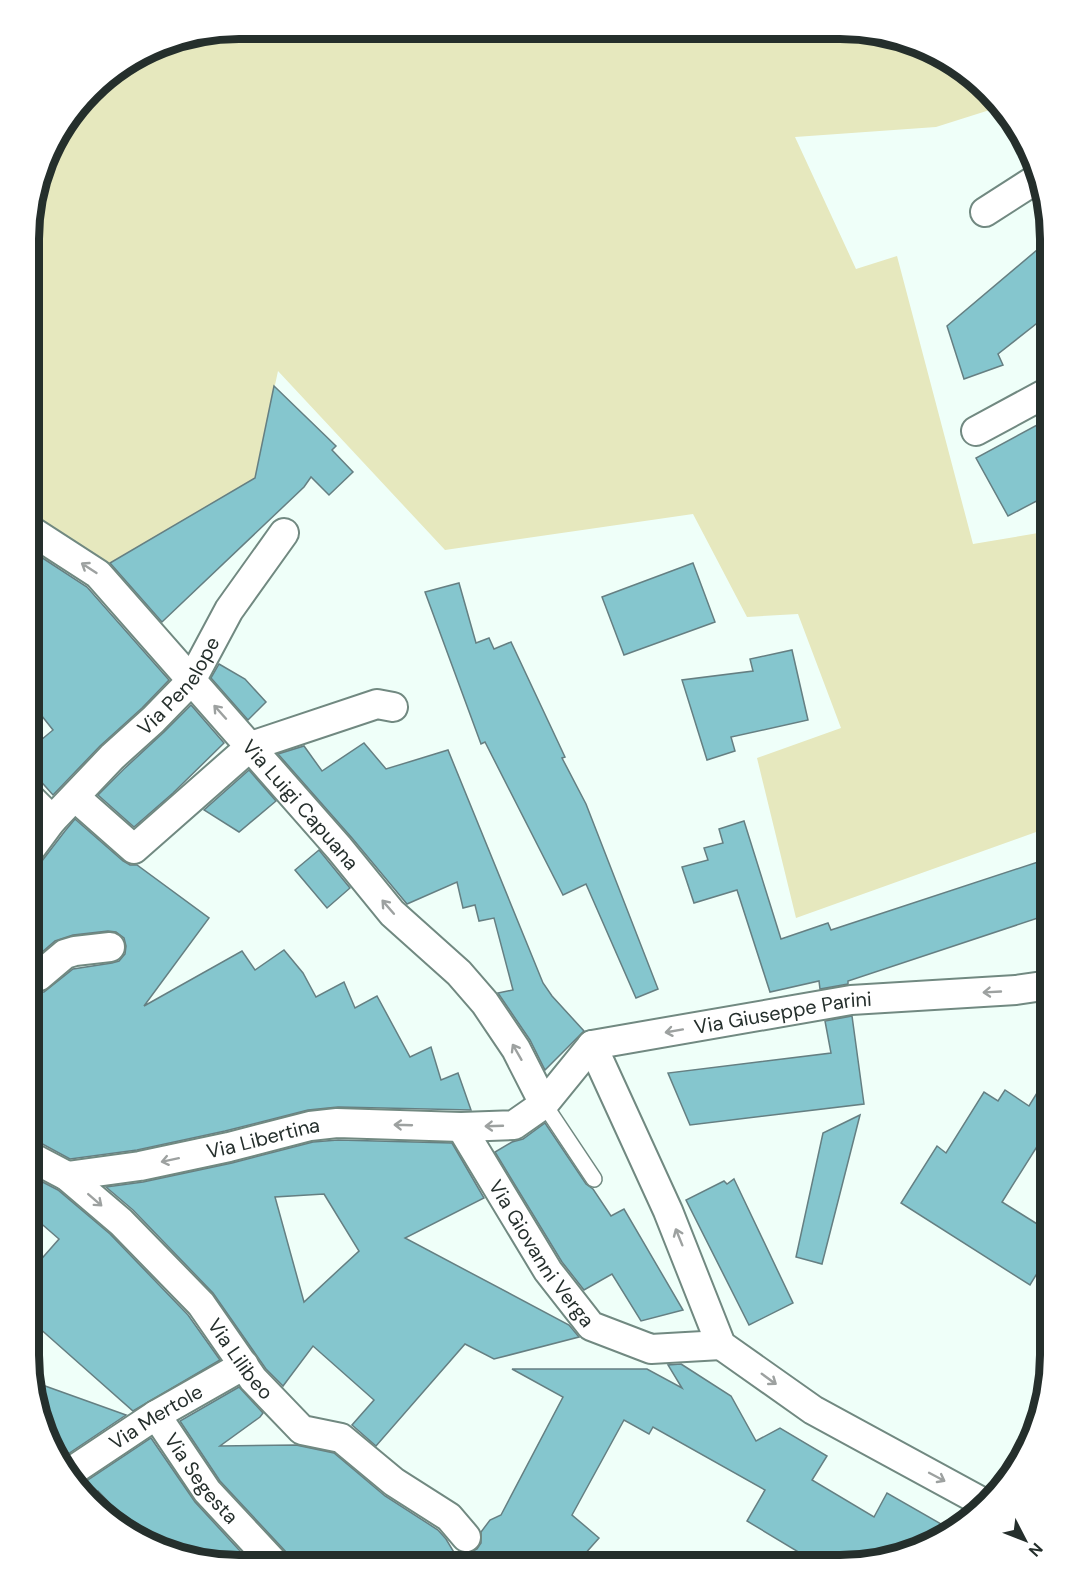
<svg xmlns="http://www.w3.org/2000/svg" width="1079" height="1594" font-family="'DM Sans',sans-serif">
	<rect width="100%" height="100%" fill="#effff9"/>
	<polygon fill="#e6e8be" points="239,29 868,30 968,72 996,108 936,127 795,137 856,269 897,256 973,544 1050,531 1050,827 796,918 757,758 841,728 798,614 747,617 693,514 445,550 278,371 255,478 103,567 30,519 30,211 57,134 101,81 171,40"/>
	<g fill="#85c6ce" stroke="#657f82" stroke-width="1.5" fill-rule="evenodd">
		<polygon points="1050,239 1050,313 998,354 1003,365 964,379 947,326"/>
		<polygon points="274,386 336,446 332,450 353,472 329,495 311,477 304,487 162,622 110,563 255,478"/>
		<polygon points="1050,418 1050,494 1008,516 976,458"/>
		<polygon points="41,557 87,587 169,680 142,708 100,746 53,795 37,777 29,760 29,750 53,730 30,701 30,567"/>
		<polygon points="693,563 715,622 624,655 602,597"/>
		<polygon points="459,583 476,643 489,638 494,649 511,642 565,757 562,758 586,804 658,989 636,998 586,884 563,895 485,742 481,744 425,592"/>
		<polygon points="792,650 808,720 731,737 735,751 707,760 682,680 753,671 750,659"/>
		<polygon points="219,664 245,679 266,702 248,720 211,678"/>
		<polygon points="191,705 224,743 173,793 134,827 98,795 124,769 164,732"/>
		<polygon points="364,743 386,769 448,750 543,983 552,996 584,1031 545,1070 530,1040 498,993 513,990 494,918 479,921 475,905 463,908 457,882 407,904 352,838 278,754 304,746 322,771"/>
		<polygon points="249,770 276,801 239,832 204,810"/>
		<polygon points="75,819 123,861 130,865 137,865 209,918 144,1006 242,951 255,970 284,950 303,973 316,997 344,982 355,1008 377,996 410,1057 431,1047 441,1080 458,1073 471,1110 338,1107 308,1110 225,1131 137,1150 70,1159 37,1141 29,1140 29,992 44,992 73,969 112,963 119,961 125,954 126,946 124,938 116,932 108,931 73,935 55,941 34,959 29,959 29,870 31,867 36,866 42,861 65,831"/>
		<polygon points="744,821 781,939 828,923 831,930 1050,858 1050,914 848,981 848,984 820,989 819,981 770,992 737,890 694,903 682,867 708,860 704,848 723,843 719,829"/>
		<polygon points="319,850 350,888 327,908 295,870"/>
		<polygon points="852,1016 864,1104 690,1125 668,1073 831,1053 825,1021"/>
		<polygon points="1050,1072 1050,1126 1002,1202 1050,1232 1050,1252 1030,1285 901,1203 937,1146 946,1153 984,1092 998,1101 1005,1090 1029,1106"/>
		<polygon points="860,1115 822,1264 796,1257 823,1133"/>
		<polygon points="545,1123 586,1184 593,1189 611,1216 624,1209 683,1310 641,1321 612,1274 584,1290 562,1262 495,1152 512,1142 523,1139"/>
		<path d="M338,1140L452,1143L484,1198L405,1238L569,1325L579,1337L494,1359L465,1344L376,1446L352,1425L374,1400L313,1346L283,1386L266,1369L213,1293L133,1210L106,1187L143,1182L232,1163L313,1142ZM324,1194L359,1251L304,1302L275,1197Z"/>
		<polygon points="29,1175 58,1190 110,1234 188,1315 220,1360 133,1411 29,1319 29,1273 59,1239 29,1213"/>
		<polygon points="734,1179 793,1303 749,1325 686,1200 724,1181 727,1184"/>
		<polygon points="681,1364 731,1396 756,1441 780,1428 827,1456 812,1480 874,1517 887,1493 948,1528 921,1549 840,1565 820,1565 747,1521 765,1490 653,1427 649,1434 624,1420 572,1515 599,1538 575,1565 549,1565 534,1553 523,1565 490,1565 473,1551 477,1549 481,1543 481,1532 490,1520 501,1515 563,1397 512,1369 647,1369 682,1388 668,1365"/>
		<polygon points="34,1382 126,1415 62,1458 45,1436"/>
		<polygon points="239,1387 263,1413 260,1417 220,1446 296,1445 334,1453 385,1496 438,1530 446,1539 461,1564 291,1564 291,1560 287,1553 220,1481 180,1421"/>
		<polygon points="151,1438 195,1502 252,1564 212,1564 138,1533 98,1491 91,1496 82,1484"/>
	</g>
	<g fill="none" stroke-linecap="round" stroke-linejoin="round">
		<defs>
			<polyline id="lane" points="544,1104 594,1179"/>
			<g id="street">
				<polyline points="985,212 1038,178"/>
				<polyline points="976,431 1050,391"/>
				<path id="s1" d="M30,530L98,574L339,848L392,913L459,973L485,1003L516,1049L544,1104"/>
				<polyline points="29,797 52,820"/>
				<polyline points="75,797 134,849 251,746 377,704 393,707"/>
				<path id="s2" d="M29,851L52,820L112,757L153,720L191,681L229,610L284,533"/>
				<polyline points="29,975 39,976 65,954 75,951 110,947"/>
				<polyline points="592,1045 668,1211 721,1345 813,1410 982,1502"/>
				<path id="s3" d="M461,1127L548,1271L591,1326L651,1349L721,1345"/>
				<path id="s4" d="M29,1156L67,1176L121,1222L201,1304L253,1379L302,1430L341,1438L394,1482L449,1517L466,1537"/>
				<path id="s5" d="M67,1176L140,1166L229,1147L310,1126L337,1123L461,1127L514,1125L544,1104L592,1045L851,1000L1016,990L1050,985"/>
				<path id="s6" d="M156,1415L207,1491L275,1564"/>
				<path id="s7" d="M72,1471L156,1415L244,1365"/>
			</g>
		</defs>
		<use href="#lane" stroke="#718981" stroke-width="18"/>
		<use href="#street" stroke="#718981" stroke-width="32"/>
		<use href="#lane" stroke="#fff" stroke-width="15"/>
		<use href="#street" stroke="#fff" stroke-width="28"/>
	</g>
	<defs><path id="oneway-shaft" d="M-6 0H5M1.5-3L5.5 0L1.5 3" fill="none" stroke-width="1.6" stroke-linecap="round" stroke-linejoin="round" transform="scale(1.5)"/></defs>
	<g stroke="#9da1a0">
		<use href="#oneway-shaft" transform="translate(89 568) rotate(-147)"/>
		<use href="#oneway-shaft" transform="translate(220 712) rotate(-132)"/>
		<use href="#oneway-shaft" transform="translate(388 907) rotate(-131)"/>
		<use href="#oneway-shaft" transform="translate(992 992) rotate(177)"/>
		<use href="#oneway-shaft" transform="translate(674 1031) rotate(170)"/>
		<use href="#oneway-shaft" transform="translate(517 1052) rotate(-120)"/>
		<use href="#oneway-shaft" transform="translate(403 1125) rotate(-178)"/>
		<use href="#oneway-shaft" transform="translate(494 1126) rotate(178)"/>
		<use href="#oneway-shaft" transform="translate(170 1160) rotate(168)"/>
		<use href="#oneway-shaft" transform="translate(95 1200) rotate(41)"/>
		<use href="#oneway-shaft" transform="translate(679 1237) rotate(-112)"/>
		<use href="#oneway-shaft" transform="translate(769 1379) rotate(36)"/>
		<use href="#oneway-shaft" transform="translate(937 1477) rotate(28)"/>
	</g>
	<g text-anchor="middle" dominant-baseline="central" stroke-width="4.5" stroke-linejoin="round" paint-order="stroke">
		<g font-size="20" fill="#252f2c" stroke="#fff">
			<text stroke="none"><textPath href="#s2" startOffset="224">Via Penelope</textPath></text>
			<text stroke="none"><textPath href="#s1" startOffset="388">Via Luigi Capuana</textPath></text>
			<text stroke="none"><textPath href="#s5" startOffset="759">Via Giuseppe Parini</textPath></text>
			<text stroke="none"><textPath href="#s5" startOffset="200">Via Libertina</textPath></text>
			<text stroke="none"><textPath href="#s3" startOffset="150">Via Giovanni Verga</textPath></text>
			<text stroke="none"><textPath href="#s4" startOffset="296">Via Lilibeo</textPath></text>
			<text stroke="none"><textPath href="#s7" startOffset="100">Via Mertole</textPath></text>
			<text stroke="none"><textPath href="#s6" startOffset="78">Via Segesta</textPath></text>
		</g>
	</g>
	<path d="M0 0H1079V1594H0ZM239 39H840A200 200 0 0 1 1040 239V1355A200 200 0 0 1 840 1555H239A200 200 0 0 1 39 1355V239A200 200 0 0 1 239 39Z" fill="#fff" fill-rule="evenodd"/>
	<path fill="none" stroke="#252f2c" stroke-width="8" d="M239 39H840A200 200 0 0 1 1040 239V1355A200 200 0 0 1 840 1555H239A200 200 0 0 1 39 1355V239A200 200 0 0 1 239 39Z"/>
	<g transform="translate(1025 1540) rotate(132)" stroke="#ffffff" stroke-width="4.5" paint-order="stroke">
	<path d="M0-4.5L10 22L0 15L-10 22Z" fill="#252f2c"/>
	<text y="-9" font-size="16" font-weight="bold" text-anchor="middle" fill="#252f2c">N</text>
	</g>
</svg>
